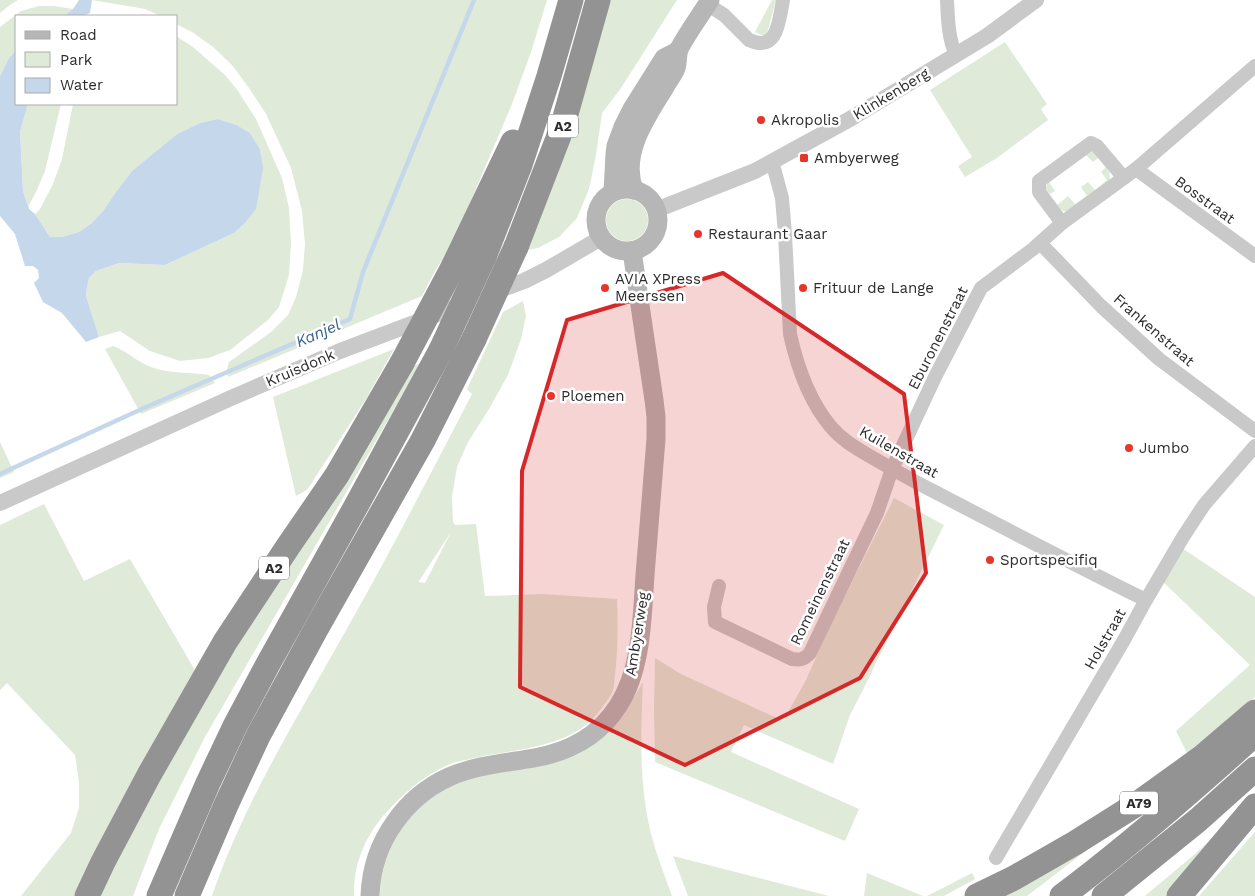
<svg xmlns="http://www.w3.org/2000/svg" width="1255" height="896" font-family="'Work Sans',sans-serif">
	<rect width="100%" height="100%" fill="#fff"/>
	<g fill="#e0ead9" fill-rule="evenodd">
		<polygon points="0,0 18,0 10,5 0,13"/>
		<polygon points="92,0 547,0 531,52 512,104 453,243 435,271 422,296 228,377 227,369 229,362 271,332 288,315 296,297 303,270 305,244 302,211 291,168 266,114 249,88 232,65 213,47 192,32 176,24 176,16 161,16 145,9"/>
		<polygon points="606,0 677,0 621,88 602,113 596,155 589,189 577,218 559,237 538,248 527,250"/>
		<polygon points="772,0 776,0 766,37 755,32"/>
		<polygon points="39,6 54,6 73,9 64,16 16,16 16,50 9,58 0,76 0,27 21,11"/>
		<polygon points="176,36 193,47 226,76 238,91 256,119 282,178 289,208 291,243 289,275 279,307 268,320 230,350 208,358 180,361 150,351 120,331 99,337 86,296 87,287 89,278 96,271 119,263 165,265 234,233 244,224 261,155 260,149 250,133 237,125 218,119 200,123 177,134 132,171 116,192 103,211 92,223 79,232 62,237 50,237 35,214 40,209 53,184 62,159 73,104 176,104"/>
		<polygon points="1005,42 1047,104 1041,109 1048,120 997,158 965,177 958,166 972,157 930,90"/>
		<polygon points="28,104 61,104 45,171 36,192 29,205 29,209 23,191 20,132"/>
		<polygon points="1089,150 1095,152 1098,158 1093,162 1086,155 1049,182 1055,191 1050,194 1046,190 1047,181"/>
		<path d="M1106,167L1109,172L1110,179L1071,211C1063,212 1062,211 1057,205L1068,196L1075,204L1087,196L1081,187L1088,182L1095,190L1107,180L1101,172Z"/>
		<circle cx="627" cy="220" r="21"/>
		<path d="M523,301L526,316L521,339L508,375L489,409L468,442L457,467L452,497L453,522L455,525L476,524L485,596L543,594L617,599C618,624 618,650 615,675C614,679 615,685 613,690C611,697 605,703 601,709C571,751 511,748 466,760C460,761 454,762 448,765C422,776 402,795 383,816C364,839 353,866 354,896H212C245,800 300,713 349,625C392,549 432,471 472,394L467,389L503,312ZM451,532L425,583L419,582V581Z"/>
		<path d="M113,346C127,351 137,362 151,367C169,374 190,372 209,375L215,383L141,414L105,349Z"/>
		<polygon points="394,349 366,399 307,490 296,496 273,397"/>
		<polygon points="421,363 205,737 159,829 133,896 98,896 143,808 233,646 410,367"/>
		<polygon points="0,442 14,472 0,478"/>
		<polygon points="894,498 944,525 874,667 864,688 850,715 833,764 744,725 731,752 859,809 845,841 655,762 654,709 655,658 681,674 783,721 805,682 832,622"/>
		<polygon points="44,504 84,581 130,559 196,672 76,896 21,896 71,833 79,808 79,782 75,755 7,683 0,690 0,525"/>
		<polygon points="1182,548 1255,597 1255,697 1187,753 1176,731 1250,665 1162,581"/>
		<path d="M643,682C641,728 639,774 648,820C653,846 663,871 672,896H380C383,829 429,785 493,773C515,769 538,766 560,760C566,758 572,757 578,754C608,738 626,711 643,682Z"/>
		<polygon points="1243,810 1169,896 1145,896 1195,854"/>
		<polygon points="1134,814 1027,896 996,896"/>
		<polygon points="1255,832 1255,896 1199,896"/>
		<polygon points="673,856 829,896 688,896"/>
		<polygon points="867,873 923,896 864,896"/>
		<polygon points="972,873 975,879 944,896 927,896"/>
	</g>
	<g fill="#c4d7eb">
		<polygon points="79,0 92,0 90,13 83,16 64,16 73,9"/>
		<polygon points="16,50 16,104 28,104 20,132 23,191 29,209 35,214 50,237 62,237 79,232 92,223 103,211 116,192 132,171 177,134 200,123 218,119 237,125 250,133 260,149 263,168 256,209 244,224 234,233 165,265 119,263 96,271 89,278 87,287 86,296 99,337 86,342 62,313 43,302 34,283 39,278 38,270 33,266 25,266 15,234 0,216 0,76 9,58"/>
	</g>
	<g fill="none" stroke-linecap="round" stroke-linejoin="round">
		<polyline stroke="#c4d7eb" stroke-width="4.5" points="0,474 144,408 350,319 363,272 474,0"/>
		<g stroke="#c9c9c9" stroke-width="14">
			<path d="M947,0C948,19 948,38 956,55"/>
			<path d="M707,4L724,15L749,40C778,53 779,20 783,0"/>
			<path d="M772,161L782,198L785,234L790,334C797,366 810,402 831,427C843,441 858,449 873,458C894,470 915,482 937,493C1006,529 1075,565 1146,600"/>
			<polyline points="1136,169 1255,256"/>
			<polyline points="1062,223 1039,192 1039,181 1091,143 1097,146 1124,178"/>
			<polyline points="1040,243 1101,306 1159,359 1255,431"/>
			<path d="M719,586L714,607L715,622L792,659C800,660 804,660 810,653L877,513L892,469L935,377L981,288L1033,249L1062,223L1136,169L1255,66"/>
			<polyline points="996,858 1124,640 1146,600 1183,537 1204,505 1255,446"/>
		</g>
		<g stroke="#c9c9c9" stroke-width="16">
			<polyline points="656,210 755,171 850,119 987,36 1036,0"/>
			<polyline points="492,293 524,281 546,270 601,238"/>
			<polyline points="0,503 231,398 340,351 467,303"/>
		</g>
		<g stroke="#b6b6b6" stroke-width="19">
			<circle cx="627" cy="220" r="31"/>
			<path d="M634,190C620,153 647,117 665,87C668,81 674,74 676,68C678,62 677,55 679,49C688,32 700,16 710,0"/>
			<polyline points="613,192 615,154 616,146 623,127 632,109 664,58 678,51"/>
			<path d="M370,896C371,869 379,844 395,822C409,802 427,787 449,777C476,765 505,763 534,758C568,752 599,736 618,706C642,669 642,618 645,575C649,530 652,484 656,439V417L654,400L632,251"/>
		</g>
		<g stroke="#939393" stroke-width="25">
			<polyline points="516,247 562,128 598,0"/>
			<polyline points="484,257 520,165 549,76 571,0"/>
			<polyline points="454,265 513,142"/>
			<polyline points="87,896 103,862 149,775 225,642 287,548 337,475 402,363"/>
			<polyline points="159,896 208,783 235,726 268,664 355,508 441,350"/>
			<polyline points="187,896 226,805 258,736 316,629 423,440 474,339"/>
			<polyline points="977,896 1014,878 1075,843 1140,802 1201,758 1255,712"/>
			<path d="M1062,896C1129,846 1193,790 1255,734"/>
			<polyline points="1104,896 1198,820 1255,769"/>
			<polyline points="1179,896 1255,806"/>
		</g>
		<g stroke="#939393" stroke-width="25">
			<polyline points="474,339 516,247"/>
			<polyline points="441,350 484,257"/>
			<polyline points="402,363 454,265"/>
		</g>
	</g>
	<path fill="#d62828" fill-opacity="0.2" stroke="#d62828" stroke-width="4" stroke-linejoin="round" d="M723,273L904,394L926,573L860,678L685,765L520,687L522,471L567,320Z"/>
	<g fill="#e8352a" stroke="#fff" stroke-width="2">
		<circle cx="761" cy="120" r="5"/>
		<rect x="799" y="153" width="10" height="10" rx="2.5"/>
		<circle cx="698" cy="234" r="5"/>
		<circle cx="605" cy="288" r="5"/>
		<circle cx="803" cy="288" r="5"/>
		<circle cx="551" cy="396" r="5"/>
		<circle cx="1129" cy="448" r="5"/>
		<circle cx="990" cy="560" r="5"/>
	</g>
	<g text-anchor="middle" dominant-baseline="central" stroke-width="5" stroke-linejoin="round" paint-order="stroke">
		<g fill="#fff" stroke="#6b6b6b" stroke-width="1">
			<rect x="548" y="114.5" width="30" height="23" rx="4"/>
			<rect x="259" y="556.5" width="30" height="23" rx="4"/>
			<rect x="1120" y="791.5" width="38" height="23" rx="4"/>
		</g>
		<g font-size="14" font-weight="bold" fill="#2c2c2c">
			<text x="563" y="126">A2</text>
			<text x="274" y="568">A2</text>
			<text x="1139" y="803">A79</text>
		</g>
		<g font-size="15" fill="#2c2c2c" stroke="#fff">
			<text transform="translate(891 94) rotate(-31)">Klinkenberg</text>
			<text transform="translate(1205 200) rotate(36)">Bosstraat</text>
			<text transform="translate(1154 330) rotate(41)">Frankenstraat</text>
			<text transform="translate(938 338) rotate(-63)">Eburonenstraat</text>
			<text transform="translate(300 368) rotate(-23)">Kruisdonk</text>
			<text transform="translate(899 452) rotate(30)">Kuilenstraat</text>
			<text transform="translate(820 592) rotate(-64)">Romeinenstraat</text>
			<text transform="translate(637 634) rotate(-81)">Ambyerweg</text>
			<text transform="translate(1105 639) rotate(-60)">Holstraat</text>
		</g>
		<g font-size="15" fill="#2c2c2c" stroke="#fff" text-anchor="start">
			<text x="771" y="120">Akropolis</text>
			<text x="814" y="158">Ambyerweg</text>
			<text x="708" y="234">Restaurant Gaar</text>
			<text x="615" y="279">AVIA XPress<tspan x="615" dy="17">Meerssen</tspan></text>
			<text x="813" y="288">Frituur de Lange</text>
			<text x="561" y="396">Ploemen</text>
			<text x="1139" y="448">Jumbo</text>
			<text x="1000" y="560">Sportspecifiq</text>
		</g>
		<g font-size="16" font-style="italic" fill="#3a628f" stroke="#fff">
			<text transform="translate(318 333) rotate(-24)">Kanjel</text>
		</g>
	</g>
	<rect x="15" y="15" width="162" height="90" fill="#ffffff" stroke="#ababab"/>
	<rect x="25" y="31" width="25" height="8" fill="#b6b6b6" stroke="#ababab"/>
	<text x="60" y="40" font-size="15" fill="#2c2c2c">Road</text>
	<rect x="25" y="52" width="25" height="15" fill="#e0ead9" stroke="#ababab"/>
	<text x="60" y="65" font-size="15" fill="#2c2c2c">Park</text>
	<rect x="25" y="78" width="25" height="15" fill="#c4d7eb" stroke="#ababab"/>
	<text x="60" y="90" font-size="15" fill="#2c2c2c">Water</text>
</svg>
